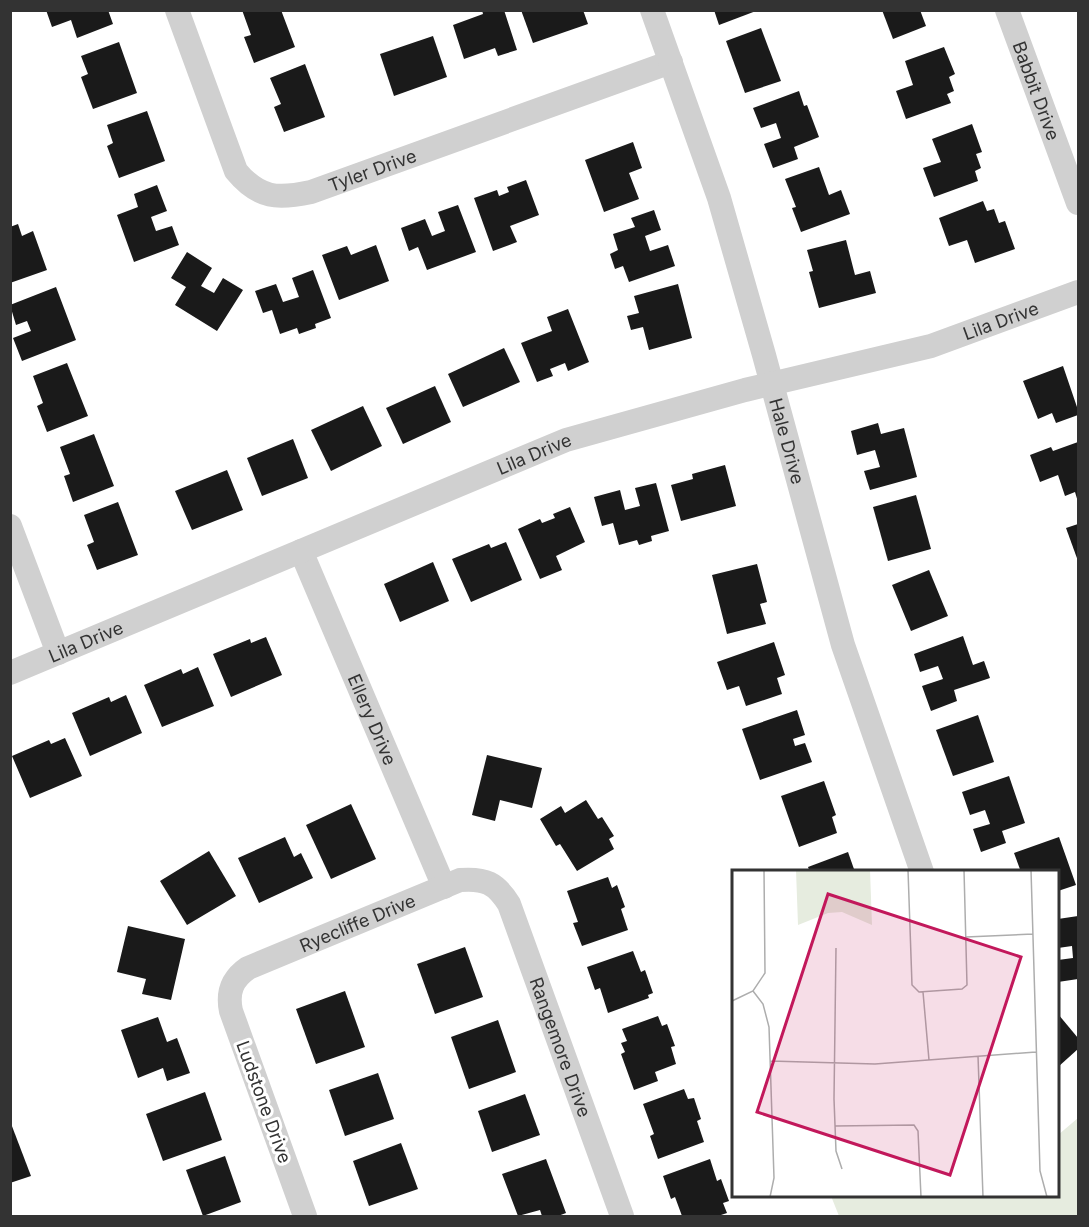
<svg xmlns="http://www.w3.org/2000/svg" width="1089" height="1227" font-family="Inter,sans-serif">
	<rect width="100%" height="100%" fill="#fff"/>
	<polygon fill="#e6ecdf" points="1078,1118 1078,1216 839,1216 831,1196 1058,1196 1058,1135"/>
	<g fill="#1a1a1a">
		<polygon points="46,10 108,10 113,24 77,38 71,20 52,27"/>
		<polygon points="242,10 281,10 295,47 254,63 244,37 251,35"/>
		<polygon points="482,10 504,10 517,50 498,56 495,48 464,59 453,25 483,14"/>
		<polygon points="521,10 583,10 588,24 533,43"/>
		<polygon points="714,10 756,10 756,11 719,25"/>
		<polygon points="882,10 920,10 926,26 893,39"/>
		<polygon points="761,28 781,81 745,93 726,41"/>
		<polygon points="433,36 447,77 394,96 380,54"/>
		<polygon points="119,42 137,93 93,109 81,77 88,74 81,56"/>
		<polygon points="944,47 955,74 949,77 954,91 947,94 951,103 906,119 896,91 913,85 905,61"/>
		<polygon points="305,64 325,117 284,132 274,107 281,104 270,78"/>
		<polygon points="799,91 804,106 807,105 819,137 794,147 798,159 773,168 764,144 781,138 776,123 761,128 753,108"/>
		<polygon points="147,111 165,161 119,178 107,146 113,143 107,125"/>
		<polygon points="972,124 982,152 976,154 981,168 975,171 978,181 934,197 923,168 941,162 932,139"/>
		<polygon points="633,142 642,168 629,173 639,199 604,212 585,160"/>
		<polygon points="819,167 829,195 841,190 850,214 801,232 792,208 796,207 785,179"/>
		<polygon points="526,180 539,215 510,226 517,242 493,251 474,198 497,190 499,196 509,192 507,187"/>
		<polygon points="157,185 167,211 151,217 156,231 172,226 179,245 134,262 117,215 138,207 134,194"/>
		<polygon points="983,201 987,211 994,209 999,223 1005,221 1015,249 975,263 967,240 949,246 939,218"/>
		<polygon points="458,205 476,252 427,270 418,247 409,251 401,228 425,219 432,236 445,231 438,212"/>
		<polygon points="654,210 661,230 645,236 650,251 668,245 675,266 629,282 623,266 615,269 610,254 618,250 613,234 635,227 631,218"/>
		<polygon points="18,224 22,236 33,231 47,270 10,283 10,227"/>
		<polygon points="846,240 855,275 870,271 876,293 819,308 809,272 813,271 807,250"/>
		<polygon points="376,245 389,281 339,300 322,255 347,246 351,255"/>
		<polygon points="187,252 212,268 201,286 214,293 223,278 243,290 217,331 175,305 186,287 171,278"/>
		<polygon points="313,270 331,318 315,324 316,328 299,334 297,328 280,334 272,310 263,313 255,291 276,284 283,302 299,297 292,278"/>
		<polygon points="678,284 692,338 649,350 643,327 631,330 627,316 639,313 634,296"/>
		<polygon points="56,287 76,340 22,361 13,338 31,331 27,321 16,325 10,305"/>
		<polygon points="568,309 589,362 568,371 565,363 550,369 553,376 537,382 521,343 552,331 547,317"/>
		<polygon points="504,348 520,382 463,407 448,374"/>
		<polygon points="67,363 88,416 47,432 37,406 43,403 33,376"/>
		<polygon points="1063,366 1078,410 1078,415 1056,423 1052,413 1038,419 1023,381"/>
		<polygon points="435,386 451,422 403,444 386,408"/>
		<polygon points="363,406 382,446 331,471 311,430"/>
		<polygon points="878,423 881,434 904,428 917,477 870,490 864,471 880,467 875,450 857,455 851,431"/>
		<polygon points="94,434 114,486 73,502 64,476 70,474 60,447"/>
		<polygon points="293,439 308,478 262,496 247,458"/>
		<polygon points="1078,442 1078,502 1075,492 1065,496 1058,475 1040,482 1030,455 1051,447 1053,451"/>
		<polygon points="725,465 736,506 681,521 671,485 693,479 692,474"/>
		<polygon points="227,470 243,510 192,530 175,491"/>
		<polygon points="656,483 669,531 651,536 652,541 639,545 637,540 619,545 613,523 602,526 594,497 620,490 625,510 640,506 635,488"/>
		<polygon points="916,495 931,549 888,561 873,507"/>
		<polygon points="118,502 138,555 97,570 87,545 94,542 84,515"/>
		<polygon points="570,507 585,542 556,556 562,570 540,579 518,529 540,519 542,523 555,518 553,514"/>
		<polygon points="1078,524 1078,561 1066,528"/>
		<polygon points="506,542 522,580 471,602 452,559 489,544 491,548"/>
		<polygon points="433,562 449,601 400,622 384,584"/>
		<polygon points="757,564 767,602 760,604 766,624 727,634 712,575"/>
		<polygon points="929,570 948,616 911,631 892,585"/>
		<polygon points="963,636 973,665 984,661 990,678 954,690 957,701 931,711 922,686 943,679 938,666 920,672 914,654"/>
		<polygon points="266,637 282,675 231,697 213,654 250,639 251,643"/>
		<polygon points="774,642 785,675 777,678 782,694 746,706 739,686 727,690 717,662"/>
		<polygon points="198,667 214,706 162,727 144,685 181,669 183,674"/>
		<polygon points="126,695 142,733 90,756 72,713 109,697 111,702"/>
		<polygon points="797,710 805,735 793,739 795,746 805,743 812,762 760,780 742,729"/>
		<polygon points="978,715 994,762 953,776 936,730"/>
		<polygon points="65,738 82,776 30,798 12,756 49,740 51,744"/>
		<polygon points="487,755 542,768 532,808 500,800 495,821 472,815"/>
		<polygon points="1009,776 1025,823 1002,831 1006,843 981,852 973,829 990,824 985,810 970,815 962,792"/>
		<polygon points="824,781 836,815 832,817 837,833 799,847 781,796"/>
		<polygon points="586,800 598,819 602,817 614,836 609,839 614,849 577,871 560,844 556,846 540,819 561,806 565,813"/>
		<polygon points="351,804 376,859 331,879 306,825"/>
		<polygon points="285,837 294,857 301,853 313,878 259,903 238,858"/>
		<polygon points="1059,837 1076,885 1058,891 1058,872 1038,872 1038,869 1021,872 1014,853"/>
		<polygon points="209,851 236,896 187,925 160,881"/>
		<polygon points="848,852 855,872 810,872 808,867"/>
		<polygon points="608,877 612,888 617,885 625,907 621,909 628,930 582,946 573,923 578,922 567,891"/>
		<polygon points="1078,916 1078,979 1058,982 1058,960 1073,958 1072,946 1058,948 1058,919"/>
		<polygon points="128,926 185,939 171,1000 142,994 146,979 117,972"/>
		<polygon points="465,947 483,997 435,1014 417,964"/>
		<polygon points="633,951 641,972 645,970 653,993 648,995 649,998 608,1013 600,988 595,990 587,967"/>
		<polygon points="345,991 365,1047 316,1064 296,1009"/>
		<polygon points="1058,1014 1078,1038 1078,1049 1058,1067"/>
		<polygon points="658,1016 662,1026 667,1024 675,1046 671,1047 676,1064 655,1072 658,1081 634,1090 621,1054 625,1052 621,1043 627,1041 622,1029"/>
		<polygon points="158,1017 167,1042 177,1038 190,1073 167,1081 163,1068 138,1078 121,1030"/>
		<polygon points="498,1020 516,1072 469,1089 451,1037"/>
		<polygon points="378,1073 394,1119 345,1136 329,1090"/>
		<polygon points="684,1089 688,1099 694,1098 701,1119 697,1121 704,1142 658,1159 650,1136 654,1134 643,1104"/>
		<polygon points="205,1092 222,1140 163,1161 146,1114"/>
		<polygon points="525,1094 540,1135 492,1152 478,1111"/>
		<polygon points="10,1121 31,1176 10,1183"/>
		<polygon points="401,1143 418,1189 369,1206 353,1161"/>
		<polygon points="225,1156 241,1202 203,1216 186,1170"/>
		<polygon points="546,1159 566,1213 558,1216 542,1216 540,1210 518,1216 502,1174"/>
		<polygon points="710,1159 717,1181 721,1179 729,1201 723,1203 727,1213 718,1216 682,1216 675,1197 671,1199 663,1176"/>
	</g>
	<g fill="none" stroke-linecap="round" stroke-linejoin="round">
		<g stroke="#d0d0d0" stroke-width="24">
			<path id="s1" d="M177,10L236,171C259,199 278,199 311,192L671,62"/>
			<path id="s2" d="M652,10L719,198L764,355L843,645L922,872"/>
			<path id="s3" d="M1007,10L1078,203"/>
			<polyline points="10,526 58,653"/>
			<path id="s4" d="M301,551L444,887"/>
			<path id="s5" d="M10,673L566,440L745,390L931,346L1078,292"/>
			<path id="s6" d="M305,1216L231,1011C227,992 232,979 248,968L460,880C485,878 496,883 509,904L622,1216"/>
		</g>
	</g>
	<g text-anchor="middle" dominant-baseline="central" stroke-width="6" stroke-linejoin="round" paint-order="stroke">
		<g font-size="18" fill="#333" stroke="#fff">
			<text stroke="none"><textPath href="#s3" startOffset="86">Babbit Drive</textPath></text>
			<text stroke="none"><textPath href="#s1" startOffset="320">Tyler Drive</textPath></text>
			<text stroke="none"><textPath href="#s5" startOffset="1054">Lila Drive</textPath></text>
			<text stroke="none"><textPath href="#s2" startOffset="452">Hale Drive</textPath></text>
			<text stroke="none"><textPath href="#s5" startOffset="568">Lila Drive</textPath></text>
			<text stroke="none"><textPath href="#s5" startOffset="82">Lila Drive</textPath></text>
			<text stroke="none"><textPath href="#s4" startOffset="183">Ellery Drive</textPath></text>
			<text stroke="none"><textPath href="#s6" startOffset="386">Ryecliffe Drive</textPath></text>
			<text stroke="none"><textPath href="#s6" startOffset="708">Rangemore Drive</textPath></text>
			<text transform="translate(264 1102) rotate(70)">Ludstone Drive</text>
		</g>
	</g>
	<g transform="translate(732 870)">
		<rect width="327" height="327" fill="#fff"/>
		<path d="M64,0H138L140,55L110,42L96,43L66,55Z" fill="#e6ecdf"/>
		<path fill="none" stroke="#adadad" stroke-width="1.5" d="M176,0L180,115L187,122L230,119L235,115L232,0M299,0L308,301L315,327M234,67L301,64M104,78L102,229L104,281L110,299M21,121L31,134L37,157L42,308L38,327M191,122L197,190M0,131L21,121L33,103L32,0M246,186L251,327M38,191L143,194L304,182M103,256L182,255L186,261L189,327"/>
		<path fill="#c2185b" fill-opacity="0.15" stroke="#c2185b" stroke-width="3" d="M96,24L289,87L218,305L25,242Z"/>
		<rect width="327" height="327" fill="none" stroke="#333" stroke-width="3"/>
	</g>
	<rect width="1089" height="1227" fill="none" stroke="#333333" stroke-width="24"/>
</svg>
